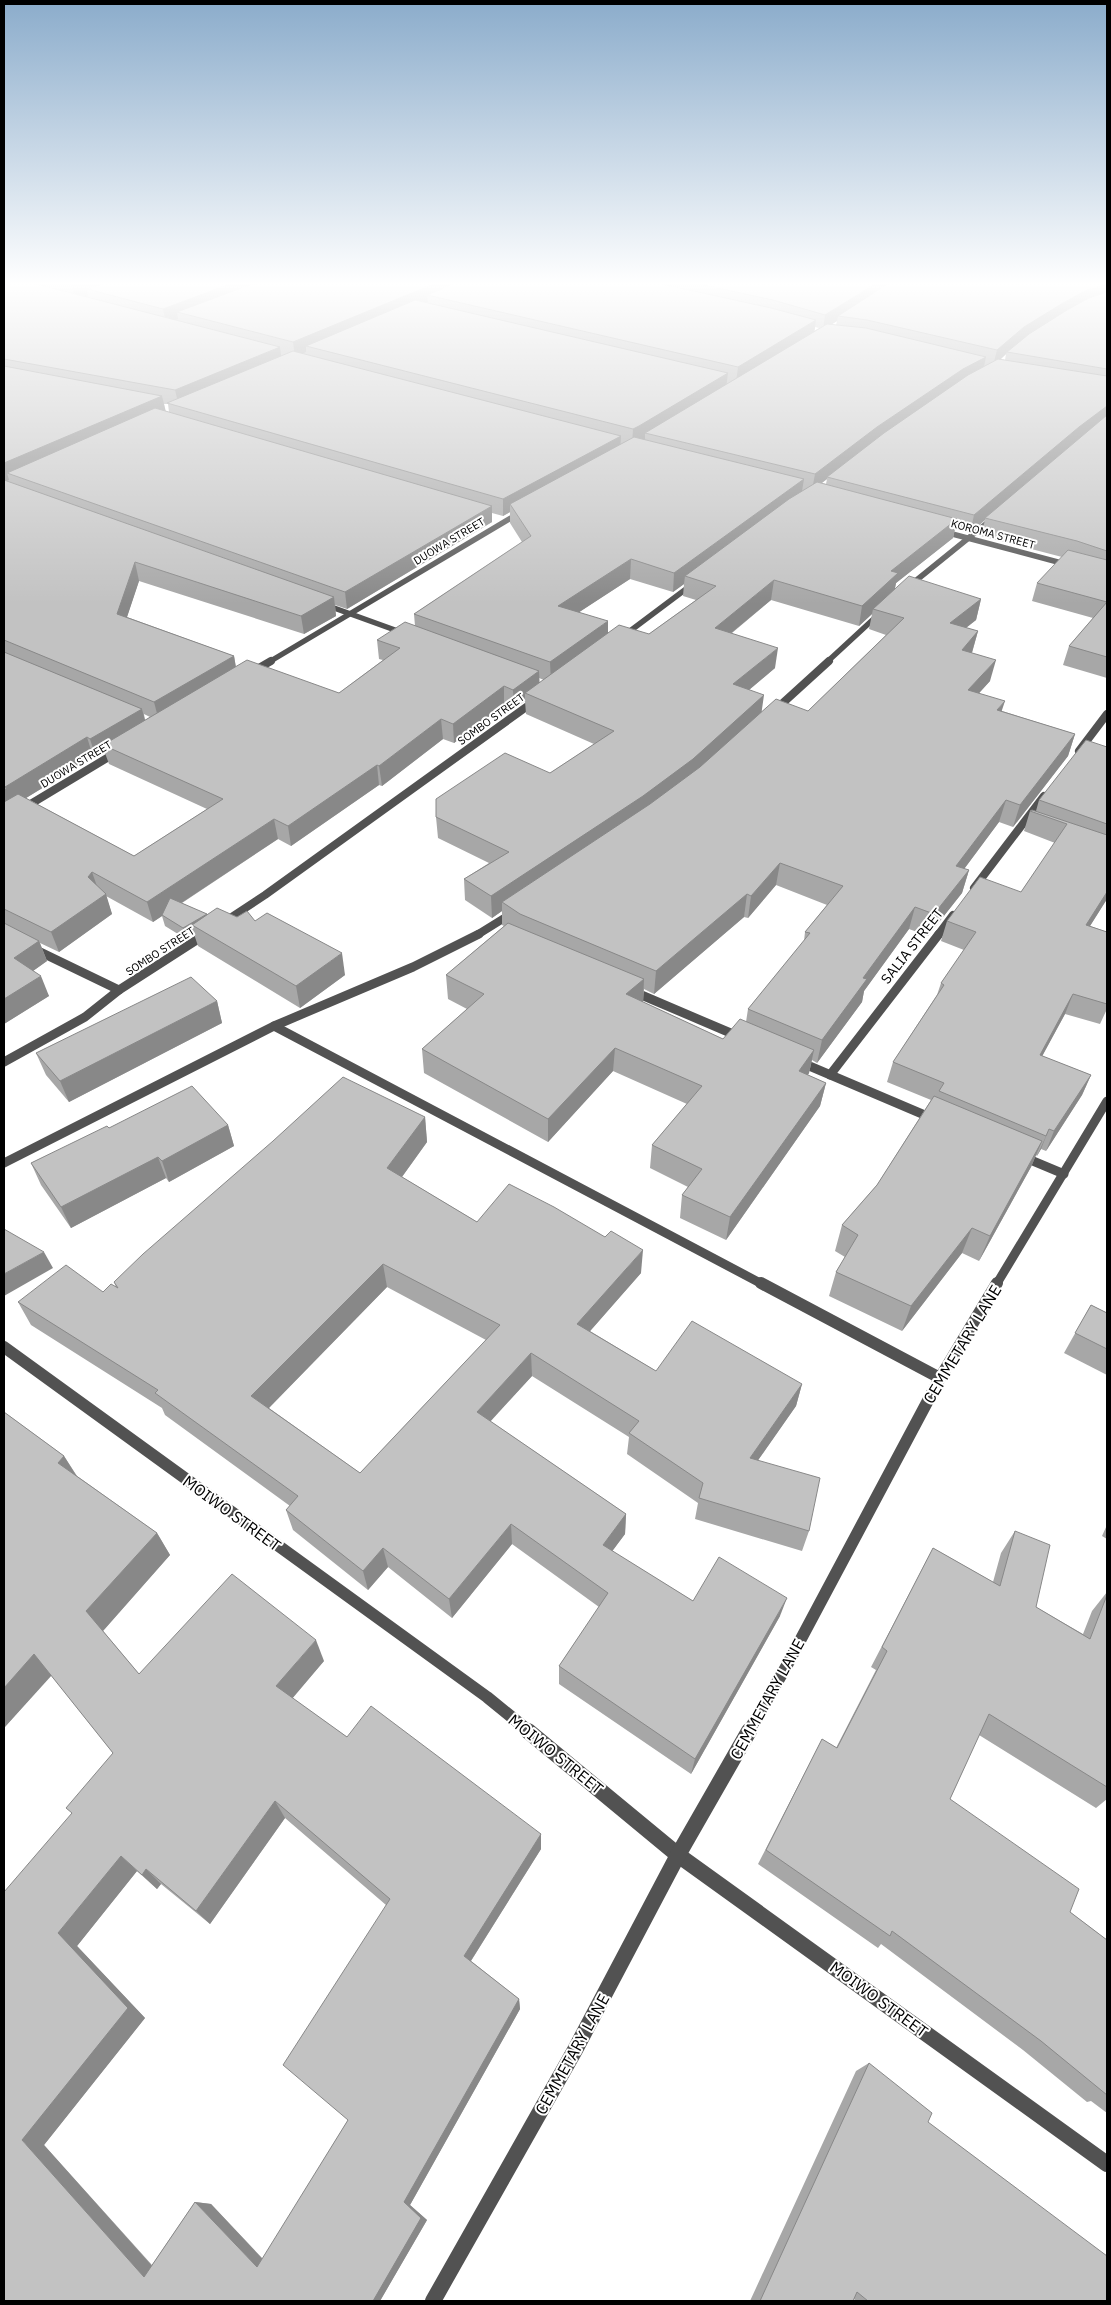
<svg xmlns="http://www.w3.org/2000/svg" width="1111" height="2305" font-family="'IBM Plex Sans',sans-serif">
	<rect width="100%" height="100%" fill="#fff"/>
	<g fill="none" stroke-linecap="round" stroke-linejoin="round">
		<g stroke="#525252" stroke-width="5.5">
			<polyline points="941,531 1069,565"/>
			<polyline points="908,587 992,519"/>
			<polyline points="323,604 406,634"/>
			<polyline points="622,637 694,583"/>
			<polyline points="269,662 521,512"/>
			<polyline points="827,662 879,614"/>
		</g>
		<g stroke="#525252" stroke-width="8">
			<polyline points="252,672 271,661"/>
			<polyline points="774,711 829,661"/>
			<polyline points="1079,751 1107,714"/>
			<polyline points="4,820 117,752"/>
			<polyline points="974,888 1044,796"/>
			<polyline points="224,922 265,895 536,700"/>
			<polyline points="204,935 207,933"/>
			<polyline points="477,935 514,912"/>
			<polyline points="938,935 953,915"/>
		</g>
		<g stroke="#525252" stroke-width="9">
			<polyline points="32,948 119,990"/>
			<polyline points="632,991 740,1037"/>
			<polyline points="274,1026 764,1285"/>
			<polyline points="4,1062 85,1017 119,990 206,934"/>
			<polyline points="800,1062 934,1119"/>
			<polyline points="830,1075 939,934"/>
			<polyline points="1021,1156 1064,1174"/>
			<polyline points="4,1163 274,1026 413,967 479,934"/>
			<polyline points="996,1285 1107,1101"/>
		</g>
		<g stroke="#525252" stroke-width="12">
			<polyline points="761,1283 940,1378"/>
			<polyline points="4,1347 487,1697 530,1732"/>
			<polyline points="748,1732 786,1667 940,1378 997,1283"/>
		</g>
		<g stroke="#525252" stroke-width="16">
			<polyline points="528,1731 678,1855 1107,2164"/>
			<polyline points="433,2301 575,2050 678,1855 749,1731"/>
		</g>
	</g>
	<g fill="#a7a7a7" fill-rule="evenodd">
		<path d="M4,281H1107V678L1063,665L1069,646L1093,618L1032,601L1037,583L1062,557L981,536L985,520L970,533L955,529L953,538L896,583L895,588L981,599L976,620L966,628L978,631L972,653L990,681L979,693L1002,711L1075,734L1068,756L1013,827L999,822L964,869L969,870L962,893L928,936L909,929L864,991L862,1002L817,1063L812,1060L809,1073L808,1075L826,1083L820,1106L726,1240L680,1218L682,1195L688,1187L650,1168L652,1145L687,1104L613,1071L548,1142L424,1073L422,1049L467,1009L448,999L446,975L504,926L502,925V911L492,918L465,900L464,879L489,863L438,838L436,817L550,773L594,744L526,714L525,701L514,709L504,705L454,743L443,739L382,786L379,785L291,846L278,839L182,903L207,915L237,917L255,921L345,975L300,1008L198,946L194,934L186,939L165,926L162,916L153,922L106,896L112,914L59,952L40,943L47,961L33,971L49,996L4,1024ZM837,321L836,325L832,324ZM815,327L819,328L814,331ZM1006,354L1005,360L1001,359ZM164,404H168L169,412L165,411ZM827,479L826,484L822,483ZM510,512V523L522,542L414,614L415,626L377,640L379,659L383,660L339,693L236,667L234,656L127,617L139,581L304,634L336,616L335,605L347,609L492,522V513L503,516ZM630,579L673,592L684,584L683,596L696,600L649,634L608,633L579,612ZM771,600L859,626L872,614L869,629L886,635L808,711L762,712L749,690L775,668L732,633ZM539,678L544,680L539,683ZM144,714L150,717L145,720ZM105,753L109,764L207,809L134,856L26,798L93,757L96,758ZM776,885L827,905L805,932L804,941L748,1009L746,1022L723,1039L643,1002L644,989L654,994L744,917L748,918Z"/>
		<polygon points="1107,747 1107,899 1090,926 1107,932 1107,1009 1100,1024 1065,1014 1042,1056 1091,1075 1082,1095 1046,1151 1041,1149 1037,1156 1036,1155 1031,1167 979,1261 962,1253 902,1331 829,1296 836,1272 845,1257 835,1251 842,1225 877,1185 931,1100 887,1082 893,1062 937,995 941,983 964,950 941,941 947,921 1021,892 1055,843 1024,831 1030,811 1036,811 1039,800"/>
		<polygon points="217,1001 222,1023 69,1102 46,1075 36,1053"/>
		<path d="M425,1117L427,1142L402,1177L477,1222L641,1273L590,1331L656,1371L802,1384L796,1406L758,1460L809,1531L802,1551L695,1519L698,1503L627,1454L629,1437L532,1376L490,1421L626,1514L625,1534L612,1551L693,1601L780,1616L691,1774L559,1684V1666L599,1607L512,1544L452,1618L388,1567L368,1590L293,1530L286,1510L290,1506L165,1415L162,1408L31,1325L18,1302L103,1292L116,1287L114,1282ZM387,1287L486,1340L360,1473L269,1408Z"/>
		<polygon points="228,1125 234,1146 169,1182 166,1178 71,1228 41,1185 31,1163 109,1128"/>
		<polygon points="1091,1305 1107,1313 1107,1375 1064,1353"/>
		<path d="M4,1412L64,1456L77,1476L157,1533L170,1555L103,1631L139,1674L324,1661L292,1698L347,1737L541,1834V1849L471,1961L519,1999L520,2009L410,2205L427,2220L380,2301H4L72,1813L113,1753L51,1675L4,1728ZM285,1818L386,1905L348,2120L263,2259L211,2204L195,2202L152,2265L44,2145L145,2018L77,1946L137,1871L157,1889L161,1884L210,1924Z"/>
		<polygon points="1107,1525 1107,1539 1102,1536"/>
		<polygon points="1015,1531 1036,1607 1083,1634 1092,1611 1107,1592 1107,1799 1096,1808 979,1735 950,1799 1070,1912 1107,1940 1107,2113 1091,2101 1087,2102 1023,2050 881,1944 878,1948 758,1864 822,1739 836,1748 876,1670 871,1667 933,1548 993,1582 1001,1553"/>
		<polygon points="869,2063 1107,2301 856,2301 854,2299 853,2301 750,2301 856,2071"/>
	</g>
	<g fill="#888">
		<polygon points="85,281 135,281 87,289 88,296 75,300 72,285"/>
		<polygon points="238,281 279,281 177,312 178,319 166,323 163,309"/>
		<polygon points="441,281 476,281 427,295 428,302 316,348 306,346 306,352 295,357 293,342"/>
		<polygon points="880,281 900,281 838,316 837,321 823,330 825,315"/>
		<polygon points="1107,284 1107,297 1007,352 1006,354 993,366 997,350 1024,327 1063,303 1085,291"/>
		<polygon points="816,320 814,335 736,383 738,367"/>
		<polygon points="280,347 282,362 179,406 175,390"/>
		<polygon points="986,357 983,371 827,477 827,479 812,490 815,474 877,427 963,369"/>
		<polygon points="728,373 726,389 645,433 645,439 632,445 633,429"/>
		<polygon points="162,396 166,412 7,473 9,480 4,482 4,463"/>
		<polygon points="1107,406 1107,419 985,518 985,520 970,533 974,515 1079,427"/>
		<polygon points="621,436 620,452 510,504 510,512 503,516 503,499"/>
		<polygon points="804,479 801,497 685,576 684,584 673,592 674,573"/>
		<polygon points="492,506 492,522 347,609 345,592"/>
		<polygon points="957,519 953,538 896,583 894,593 873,609 872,614 859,626 862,606 891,571"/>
		<polygon points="631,559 630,579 558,626 558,606"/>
		<polygon points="135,562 139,581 122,632 117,614"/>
		<polygon points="774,580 771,600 713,648 715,628"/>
		<polygon points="334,597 336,616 304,634 301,616"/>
		<polygon points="981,599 976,620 945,644 950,623"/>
		<polygon points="608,621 608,641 551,682 550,662"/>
		<polygon points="978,631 972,652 956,671 962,650"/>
		<polygon points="778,648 775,668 731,705 733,684"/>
		<polygon points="234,656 237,675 159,721 154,702"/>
		<polygon points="996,660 990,681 962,712 968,690"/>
		<polygon points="539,671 540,690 525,693 525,701 514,709 513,690"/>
		<polygon points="504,686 504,705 454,743 453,724"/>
		<polygon points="764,695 761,716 691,781 502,902 502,911 492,918 491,896"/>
		<polygon points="1005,701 998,722 997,710"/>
		<polygon points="142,709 147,728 103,745 105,753 96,758 90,739"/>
		<polygon points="441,719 443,739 382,786 379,766"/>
		<polygon points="1075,734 1068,756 1013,827 1020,805"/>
		<polygon points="87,737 93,757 13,806 4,814 4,790 5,787"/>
		<polygon points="377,765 379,785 291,846 288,826"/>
		<polygon points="1006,800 999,822 950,888 956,866"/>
		<polygon points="274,819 278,839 163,915 162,915 162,916 153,922 147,902"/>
		<polygon points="780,863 776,885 748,918 751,896"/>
		<polygon points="969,870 962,893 928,936 934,914"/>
		<polygon points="92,872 99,892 88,877"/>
		<polygon points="1107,892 1107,899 1078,945 1086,925"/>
		<polygon points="106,894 112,914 59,952 51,932"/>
		<polygon points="747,894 744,917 654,994 656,971"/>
		<polygon points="915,907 909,929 864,991 862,1002 817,1063 822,1040 863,978"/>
		<polygon points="207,914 210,925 192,925 194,934 186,939 183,928"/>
		<polygon points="39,941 47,961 23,978 14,958"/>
		<polygon points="342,953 345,975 300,1008 296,986"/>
		<polygon points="41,976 49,996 4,1024 4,999"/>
		<polygon points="644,979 643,1003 626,994"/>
		<polygon points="1073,994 1065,1014 1032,1075 1040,1055"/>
		<polygon points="217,1001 222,1023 69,1102 60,1081"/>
		<polygon points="615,1048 613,1071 548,1142 548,1119"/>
		<polygon points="814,1050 809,1073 794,1095 799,1071"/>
		<polygon points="1091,1075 1082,1095 1046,1151 1054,1131"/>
		<polygon points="826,1083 820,1106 726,1240 730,1217"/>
		<polygon points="425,1117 427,1142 391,1192 387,1168"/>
		<polygon points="228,1125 234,1146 169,1182 162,1161"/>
		<polygon points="1049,1129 1041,1149 1037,1156 1046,1136"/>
		<polygon points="1042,1141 1031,1167 979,1261 990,1236"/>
		<polygon points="158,1157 166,1178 71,1228 61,1207"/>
		<polygon points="972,1228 962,1253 902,1331 911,1306"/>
		<polygon points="643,1250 641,1273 577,1346 577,1324"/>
		<polygon points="44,1252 53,1268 4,1296 4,1274"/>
		<polygon points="383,1264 387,1287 259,1418 251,1396"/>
		<polygon points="531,1353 532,1376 479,1434 477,1412"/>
		<polygon points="802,1384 796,1406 745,1479 750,1458"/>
		<polygon points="64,1456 79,1480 58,1463"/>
		<polygon points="626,1514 625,1534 602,1565 603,1545"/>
		<polygon points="511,1524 512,1544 452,1618 449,1599"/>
		<polygon points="157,1533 170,1555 102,1632 86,1611"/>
		<polygon points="383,1548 388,1567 368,1590 363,1571"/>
		<polygon points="787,1598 780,1616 691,1774 695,1759"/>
		<polygon points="316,1640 324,1661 286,1706 276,1686"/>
		<polygon points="34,1654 52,1675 4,1728 4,1688"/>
		<polygon points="275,1801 285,1818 210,1924 196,1911"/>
		<polygon points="541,1834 541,1849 467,1967 464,1956"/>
		<polygon points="121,1856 137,1871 77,1946 145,2018 44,2145 161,2276 144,2277 22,2140 58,1933"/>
		<polygon points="146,1869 161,1884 157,1889 142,1875"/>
		<polygon points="519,1999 520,2009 410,2205 427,2220 380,2301 373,2301 404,2202"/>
		<polygon points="195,2202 211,2204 270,2267 257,2267"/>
	</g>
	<g fill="#c2c2c2" stroke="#888" fill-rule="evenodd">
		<polygon points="4,281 25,281 280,347 175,390 4,359"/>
		<polygon points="56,281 85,281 72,285"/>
		<polygon points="111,281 238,281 163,309 87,289"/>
		<polygon points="260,281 441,281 293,342 177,312"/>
		<polygon points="460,281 648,281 771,308 816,320 738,367 427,295"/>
		<polygon points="685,281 880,281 825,315 773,300"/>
		<polygon points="892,281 1107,281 1107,284 1085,291 1063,303 1024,327 997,350 867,320 838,316"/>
		<polygon points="1107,292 1107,369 1007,352 1029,334 1067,310 1089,298"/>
		<polygon points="415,300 728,373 639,426 633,429 306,346"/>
		<polygon points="827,324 866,328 986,357 963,369 877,427 815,474 645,433"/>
		<polygon points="293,351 621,436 503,499 167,403"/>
		<polygon points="998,359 1107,376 1107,406 1079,427 974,515 827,477 884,433 968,375"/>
		<polygon points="4,366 162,396 4,463"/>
		<polygon points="155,408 492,506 345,592 7,473"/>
		<polygon points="1107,415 1107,551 1077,541 985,518"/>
		<polygon points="634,437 804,479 674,573 631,559 558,606 608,621 550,662 414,614 531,536 510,504"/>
		<polygon points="4,480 334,597 301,616 135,562 117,614 234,656 154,702 4,640"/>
		<polygon points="817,482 957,519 891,571 898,573 862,606 774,580 715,628 778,648 733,684 764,695 693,759 643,796 491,896 464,879 509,852 436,817 436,799 505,753 550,773 614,731 525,693 619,625 649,634 716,586 685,576 789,499"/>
		<polygon points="1068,550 1107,560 1107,657 1069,646 1107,602 1037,583"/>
		<polygon points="909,576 981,599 950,623 978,631 962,650 996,660 968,690 1005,701 997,710 1075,734 1020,805 1006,800 956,866 969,870 934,914 915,907 863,978 867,979 822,1040 748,1009 810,933 805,932 843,886 780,863 751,896 747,894 656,971 520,914 502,902 650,804 700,767 776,699 808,711 904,618 873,609"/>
		<polygon points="405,622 539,671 513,690 504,686 453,724 441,719 379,766 377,765 288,826 274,819 147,902 92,872 88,877 106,894 51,932 4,909 4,802 18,794 134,856 223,799 103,745 247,660 339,693 400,648 377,640"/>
		<polygon points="4,652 142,709 90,739 87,737 5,787 7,788 4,790"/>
		<polygon points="1086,740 1107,747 1107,824 1039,800"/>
		<polygon points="1032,810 1107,835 1107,892 1086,925 1107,932 1107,1004 1073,994 1040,1055 1091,1075 1054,1131 1049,1129 1046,1136 939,1091 944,1083 893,1062 944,985 941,983 976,932 947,921 980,877 1021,892 1067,824 1030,811"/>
		<polygon points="170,898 207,914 183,928 162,915"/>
		<polygon points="217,908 237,917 247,911 255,921 267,913 342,953 296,986 192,925"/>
		<polygon points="4,923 39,941 14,958 41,976 4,999"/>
		<polygon points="508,923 644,979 626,994 723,1039 740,1019 814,1050 799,1071 826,1083 730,1217 682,1195 702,1169 652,1145 702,1086 615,1048 548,1119 422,1049 484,994 446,975"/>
		<polygon points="191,977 217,1001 60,1081 36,1053"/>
		<path d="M343,1077L425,1117L387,1168L477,1222L509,1184L554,1207L605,1237L611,1231L643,1250L577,1324L656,1371L692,1321L802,1384L750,1458L820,1478L809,1531L699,1498L703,1483L629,1433L639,1421L531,1353L477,1412L626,1514L603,1545L693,1601L719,1557L787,1598L695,1759L559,1666L608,1593L511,1524L449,1599L383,1548L363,1571L286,1510L298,1496L155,1393L158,1390L18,1302L66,1265L103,1292L111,1284L118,1288L114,1282L143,1254L273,1141ZM383,1264L500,1325L360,1473L251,1396Z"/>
		<polygon points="192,1086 228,1125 162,1161 158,1157 61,1207 31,1163 107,1126 109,1128"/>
		<polygon points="934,1096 1042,1141 990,1236 972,1228 911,1306 836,1272 858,1235 842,1225 877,1185"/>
		<polygon points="4,1229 44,1252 4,1274"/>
		<polygon points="1091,1305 1107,1313 1107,1349 1075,1333"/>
		<path d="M4,1412L64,1456L58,1463L157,1533L86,1611L139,1674L232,1574L316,1640L276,1686L347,1737L371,1706L541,1834L464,1956L519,1999L404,2202L421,2218L373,2301H4V1892L72,1813L66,1808L113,1753L34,1654L4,1688ZM275,1801L390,1899L283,2065L348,2120L257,2267L195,2202L144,2277L22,2140L128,2008L58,1933L121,1856L142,1875L146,1869L196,1911Z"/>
		<polygon points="1015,1531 1050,1545 1036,1607 1090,1639 1107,1595 1107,1787 989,1714 950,1799 1079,1889 1070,1912 1107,1940 1107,2095 1041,2041 892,1931 890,1936 766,1850 822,1739 837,1748 887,1651 882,1647 933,1548 1000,1586"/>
		<polygon points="869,2063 932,2113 928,2122 1107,2256 1107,2301 868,2301 857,2292 853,2301 760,2301"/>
	</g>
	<linearGradient id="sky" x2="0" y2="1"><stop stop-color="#8baccb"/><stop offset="0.47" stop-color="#fff"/><stop offset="1" stop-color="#fff" stop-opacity="0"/></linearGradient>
	<rect width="1111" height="604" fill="url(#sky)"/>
	<g text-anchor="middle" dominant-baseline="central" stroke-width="4" stroke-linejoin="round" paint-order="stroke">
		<g font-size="11" fill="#000" stroke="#fff">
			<text transform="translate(993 534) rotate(15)">KOROMA STREET</text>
			<text transform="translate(449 541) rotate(-31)">DUOWA STREET</text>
			<text transform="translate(491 719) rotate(-36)">SOMBO STREET</text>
			<text transform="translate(76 764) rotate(-31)">DUOWA STREET</text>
			<text transform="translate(160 951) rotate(-33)">SOMBO STREET</text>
		</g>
		<g font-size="14" fill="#000" stroke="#fff">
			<text transform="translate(912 946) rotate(-52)">SALIA STREET</text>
		</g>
		<g font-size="16" fill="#000" stroke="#fff">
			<text transform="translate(962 1344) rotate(-59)">CEMMETARY LANE</text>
			<text transform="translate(232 1513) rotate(36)">MOIWO STREET</text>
			<text transform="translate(767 1699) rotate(-61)">CEMMETARY LANE</text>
			<text transform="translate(556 1754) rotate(39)">MOIWO STREET</text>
			<text transform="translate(879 1999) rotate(36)">MOIWO STREET</text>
			<text transform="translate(572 2054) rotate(-61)">CEMMETARY LANE</text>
		</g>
	</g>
	<rect width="1111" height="2305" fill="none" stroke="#000000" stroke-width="10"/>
</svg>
